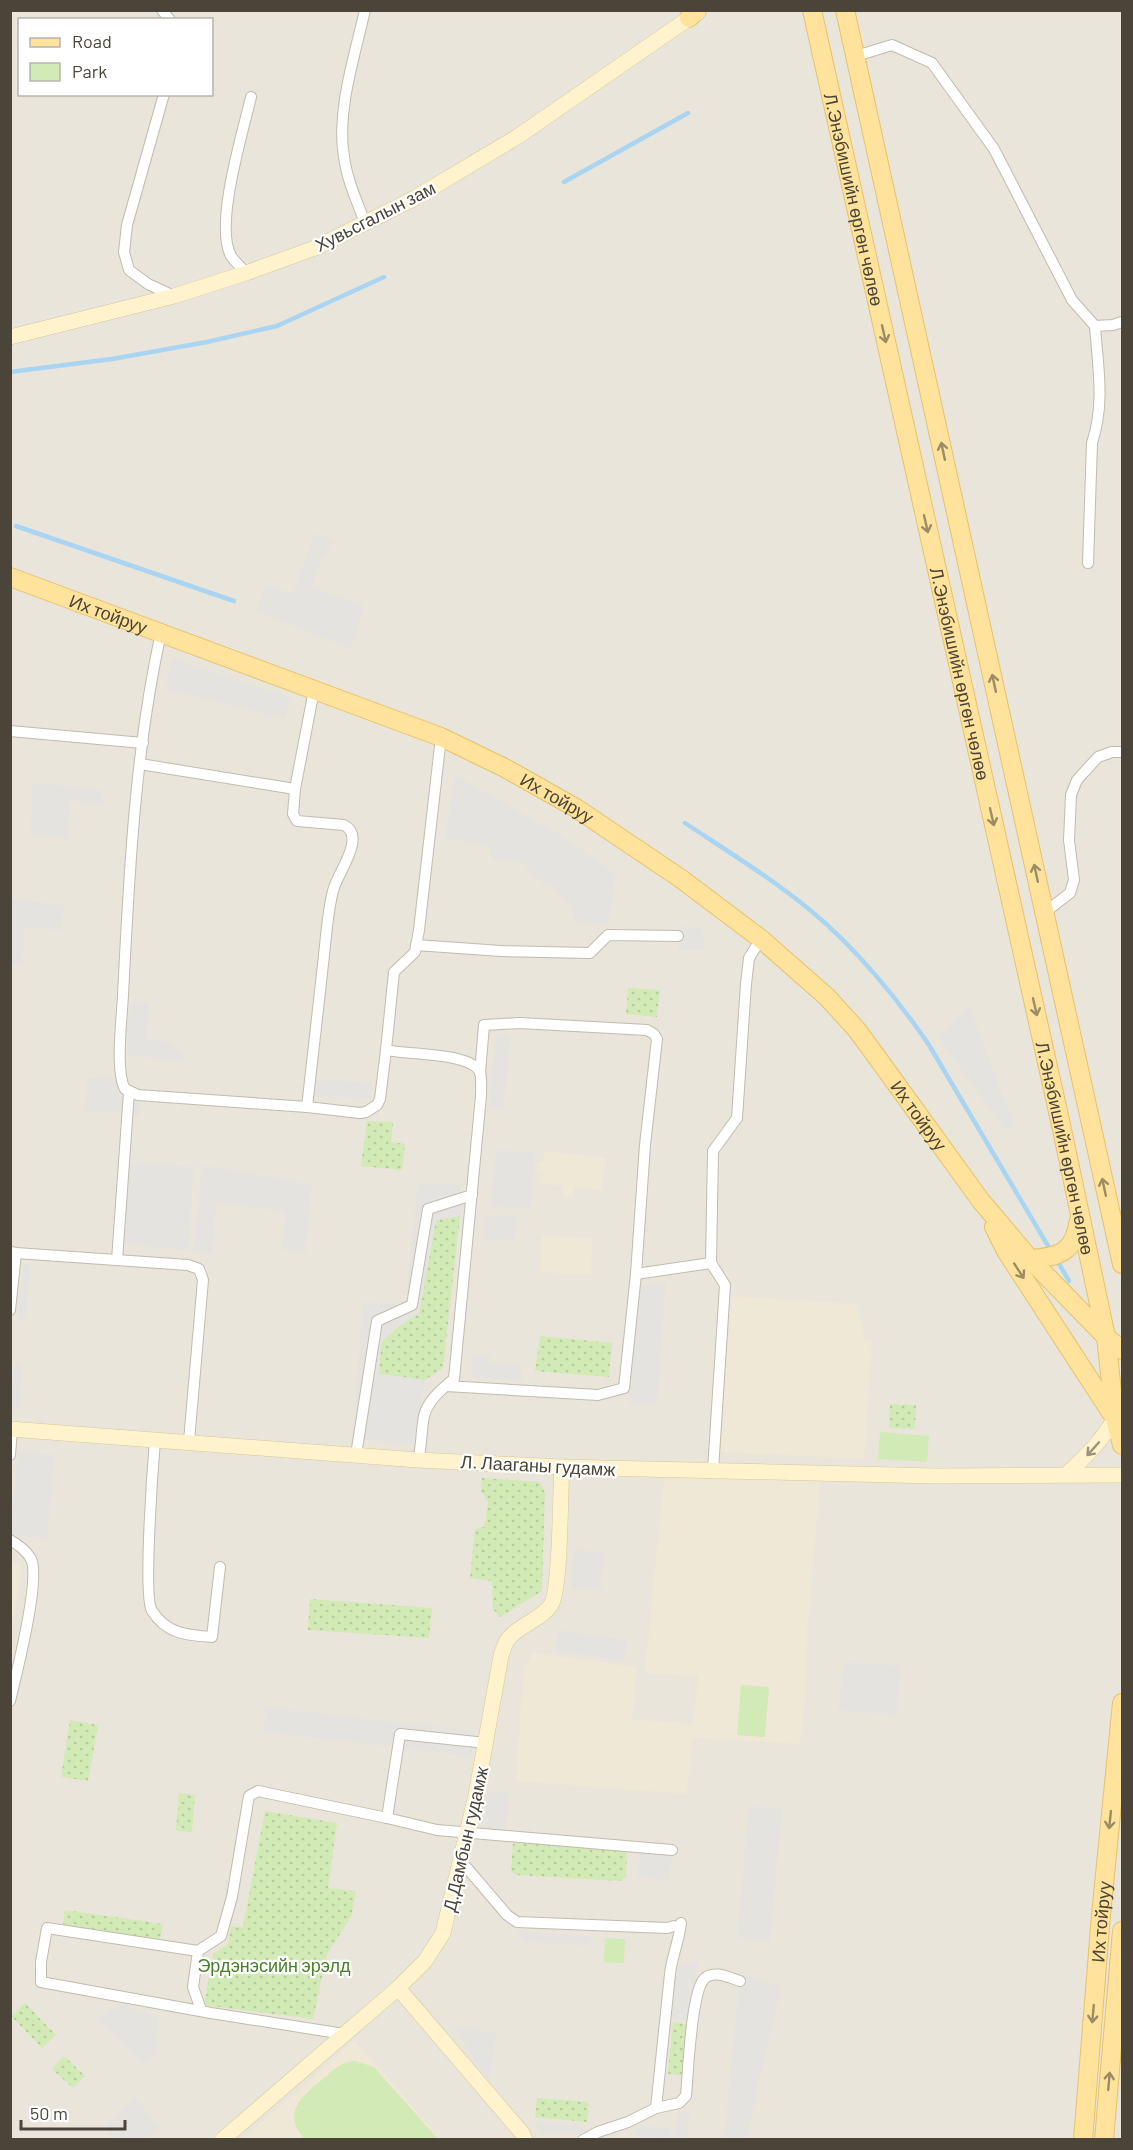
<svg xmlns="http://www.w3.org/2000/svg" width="1133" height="2150" font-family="Barlow,sans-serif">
	<defs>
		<pattern id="green-dots" width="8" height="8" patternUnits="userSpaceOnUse" patternTransform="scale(1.5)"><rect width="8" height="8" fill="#d2eab5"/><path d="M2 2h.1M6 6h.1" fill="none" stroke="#b6ca9c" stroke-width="1.8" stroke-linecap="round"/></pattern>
	</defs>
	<rect width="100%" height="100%" fill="#f6f3ec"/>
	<path fill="#eae5da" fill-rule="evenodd" d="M11,11H1122V2139L11,2140ZM20,20H212V94H20Z"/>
	<g fill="#efe8d6">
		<polygon points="545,1151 606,1158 601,1190 575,1187 573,1196 562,1194 563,1186 540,1183 541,1175 536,1173 537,1162 543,1162"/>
		<polygon points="542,1236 592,1238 591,1275 540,1272"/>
		<polygon points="731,1296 855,1304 863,1324 863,1339 872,1340 864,1459 721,1452"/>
		<polygon points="724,1477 820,1482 807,1633 806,1688 800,1744 693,1738 686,1794 516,1781 524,1667 533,1653 636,1667 632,1719 694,1724 698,1676 645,1673 664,1479"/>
		<polygon points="11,1563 22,1566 11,1629 10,1563"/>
		<polygon points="355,2041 441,2139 241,2140"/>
	</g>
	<g fill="url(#green-dots)">
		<polygon points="628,988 660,990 657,1017 626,1014"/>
		<polygon points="367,1121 393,1122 391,1142 405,1144 402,1170 361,1166"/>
		<polygon points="460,1216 443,1368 425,1380 379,1374 381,1343 397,1327 419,1313 436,1219"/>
		<polygon points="540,1336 612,1343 609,1377 535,1371"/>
		<polygon points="890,1404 916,1405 915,1429 889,1428"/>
		<polygon points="482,1478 540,1482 545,1493 542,1591 500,1617 493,1609 492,1581 470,1578 475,1529 484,1527 488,1502 481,1491"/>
		<polygon points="310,1599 432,1608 429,1638 308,1630"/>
		<polygon points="70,1720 98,1725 88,1781 61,1777"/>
		<polygon points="179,1793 195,1795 192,1832 176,1831"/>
		<polygon points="265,1811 337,1823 328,1888 356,1891 351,1917 327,1954 313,2019 204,2005 213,1954 228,1944 231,1926 243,1927"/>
		<polygon points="513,1843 627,1849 626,1877 620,1881 516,1875 511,1871"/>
		<polygon points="65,1910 163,1924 160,1940 63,1926"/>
		<polygon points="25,2003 56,2035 42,2048 11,2016"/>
		<polygon points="673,2022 692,2025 686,2076 668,2074"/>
		<polygon points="64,2056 85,2076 73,2088 52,2069"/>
		<polygon points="537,2098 589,2102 587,2122 535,2117"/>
	</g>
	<g fill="#d2eab5">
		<polygon points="880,1432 929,1436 927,1462 878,1459"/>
		<polygon points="741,1685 769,1687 765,1737 737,1735"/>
		<polygon points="605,1938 625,1939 624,1963 604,1962"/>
		<path d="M355,2061L374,2067L438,2139H305C281,2113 302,2096 323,2079C333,2070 341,2062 355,2061Z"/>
	</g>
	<g fill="#e5e3e0">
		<polygon points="315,533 332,540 330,549 322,557 312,587 364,606 351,649 256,611 266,585 293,594"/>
		<polygon points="172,658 290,698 285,719 166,689"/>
		<polygon points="455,775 558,834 601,863 616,876 608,925 574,922 573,909 551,884 541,883 541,879 534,879 523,862 493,860 489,847 445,838"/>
		<polygon points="33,783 103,790 102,804 71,801 67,838 30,834"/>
		<polygon points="10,899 64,905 61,930 25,928 22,964 11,963"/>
		<polygon points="677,926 702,928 704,950 678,950"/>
		<polygon points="130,1003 149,1004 145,1037 147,1039 170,1042 187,1061 128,1056 127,1041"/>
		<polygon points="969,1007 1014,1125 1006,1131 938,1037"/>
		<polygon points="496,1034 510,1038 504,1109 489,1107"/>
		<polygon points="120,1077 116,1102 118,1098 138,1095 141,1116 114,1112 85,1111 87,1078"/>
		<polygon points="315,1079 372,1083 370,1099 312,1096"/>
		<polygon points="496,1150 535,1153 530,1209 491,1206"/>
		<polygon points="125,1163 194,1167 188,1251 114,1242"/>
		<polygon points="202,1165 312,1184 305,1254 282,1249 286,1212 217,1202 211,1253 194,1251"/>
		<polygon points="418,1183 461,1185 460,1216 436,1220 419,1313 397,1327 381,1343 379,1374 425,1380 414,1445 352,1439 363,1302 406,1304"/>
		<polygon points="485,1215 517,1217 514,1241 484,1239"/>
		<polygon points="23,1262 31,1264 25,1318 18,1319"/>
		<polygon points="666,1282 657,1404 629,1403 637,1286"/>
		<polygon points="473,1355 491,1355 489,1363 522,1366 522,1381 472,1377"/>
		<polygon points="15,1363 22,1364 20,1408 11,1410"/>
		<polygon points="18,1452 55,1455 47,1539 11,1534"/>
		<polygon points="574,1549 604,1552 601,1590 571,1588"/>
		<polygon points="558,1630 627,1640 624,1661 555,1651"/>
		<polygon points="844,1662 900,1666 897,1715 838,1710"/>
		<polygon points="266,1707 474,1731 471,1756 264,1732"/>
		<polygon points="489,1791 509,1793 505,1835 482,1833"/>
		<polygon points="749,1805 782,1810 770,1942 737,1937"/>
		<polygon points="640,1853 672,1855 669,1881 638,1877"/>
		<polygon points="518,1931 596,1937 583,1946 525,1941"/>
		<polygon points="698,1960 690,2022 671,2018 675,1966 691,1964"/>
		<polygon points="740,1974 781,1987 746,2139 724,2140"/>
		<polygon points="121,2003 158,2018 156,2053 143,2065 98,2018"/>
		<polygon points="454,2026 496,2033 489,2082"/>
		<polygon points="136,2098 160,2128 146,2139 115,2139 103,2127"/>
		<polygon points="678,2110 690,2111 687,2139 675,2138"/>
		<polygon points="535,2121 582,2126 584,2132 539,2134"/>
		<polygon points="636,2125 671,2128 670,2139 635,2136"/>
	</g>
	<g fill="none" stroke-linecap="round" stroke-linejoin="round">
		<g stroke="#a9d4f2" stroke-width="4.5">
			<polyline points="564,182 688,113"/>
			<polyline points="10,372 112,359 207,342 277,326 384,277"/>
			<polyline points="16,526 234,601"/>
			<path d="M685,823C727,851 771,878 810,910C854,946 897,998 929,1045L1051,1251"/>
			<polyline points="1057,1260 1069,1281"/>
		</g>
		<defs>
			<g id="street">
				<polyline points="162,10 170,20"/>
				<path d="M365,10C355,55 336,112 344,157C347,180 357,201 365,223"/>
				<polyline points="856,56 892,45 932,63 994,149 1072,300 1095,326 1113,325 1122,322"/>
				<polyline points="164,94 127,225 124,252 129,270 148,284 174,296"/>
				<path d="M246,273C242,268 235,262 231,256C214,225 243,132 251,97"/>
				<path d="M1088,563L1092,443C1105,403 1098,368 1095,326"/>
				<path d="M161,633C135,750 129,875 123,995C122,1017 115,1071 125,1089L138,1095L307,1107L360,1113L366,1112L377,1105L380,1099L386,1050C407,1055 470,1052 480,1072C482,1079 481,1089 481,1096L454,1379C442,1389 428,1400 424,1416C421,1431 422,1445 418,1460"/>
				<polyline points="10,731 143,743"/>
				<polyline points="140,764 295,789 314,690"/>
				<path d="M295,789L293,814L297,821L344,825C367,837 337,873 333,891C327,914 326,940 323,964C318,1012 312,1060 307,1107"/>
				<polyline points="1044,913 1070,893 1074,880 1069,840 1070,818 1071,795 1077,780 1098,757 1112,752 1122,752"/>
				<polyline points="416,945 501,951 590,953 608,935 678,936"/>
				<polyline points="386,1050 394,972 415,952 419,930 441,737"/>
				<polyline points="480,1073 484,1025 520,1023 647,1030 654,1034 657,1039 645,1145 636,1274"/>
				<polyline points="16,1253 188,1265 199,1269 203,1280 189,1441"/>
				<polyline points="117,1260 129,1092"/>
				<polyline points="10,1310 16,1253 11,1252"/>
				<polyline points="446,1386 598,1395 624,1388 636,1274 711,1263"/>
				<path d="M155,1440C153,1464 143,1597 152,1611C167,1634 186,1635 212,1637L220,1567"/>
				<polyline points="10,1455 12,1429"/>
				<polyline points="356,1455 377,1321 412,1305 428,1209 472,1195"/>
				<polyline points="713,1470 725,1285 711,1263 713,1151 737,1118 746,984 749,958 761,939"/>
				<path d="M10,1540C19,1545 26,1550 31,1559C41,1579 16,1675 10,1701"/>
				<polyline points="387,1818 437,1830 672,1850"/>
				<polyline points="460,1864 467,1868 507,1915 517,1922 667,1928 674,1926"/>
				<polyline points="198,1951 221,1936 232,1897 249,1796 258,1791 387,1818 400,1734 486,1743"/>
				<polyline points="201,2010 193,1987 198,1951 47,1928 41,1962 41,1982 211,2013 344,2034"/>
				<path d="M656,2108L679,2103L686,2096C688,2074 691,1993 704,1979C713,1969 730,1978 740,1981"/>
				<path d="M583,2140L598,2132L628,2122L656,2108L670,1974C672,1956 679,1941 681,1923"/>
			</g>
			<g id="secondary">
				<polyline points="10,337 174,296 246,273 315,248 413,199 517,137 698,12"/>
				<polyline points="10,1429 418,1460 562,1467 935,1476 1122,1475"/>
				<path d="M1066,1475C1085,1457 1102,1441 1115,1418"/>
				<polyline points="398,1988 522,2133 525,2140"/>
				<path d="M222,2140L398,1988L425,1961L443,1933L476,1795L501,1656C503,1650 505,1643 508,1639C520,1624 541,1620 551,1605C561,1590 560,1491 562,1467"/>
			</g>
			<g id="primary">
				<path id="s1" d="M812,10L1061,1125L1106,1337L1115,1418L1122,1445"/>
				<polyline points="845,10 1122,1264"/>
				<polyline points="689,18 697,10"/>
				<path id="s2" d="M10,577L441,737L505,768L576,808L680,878L761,939L827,997L857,1030L884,1067L981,1201L1030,1259L1106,1337L1122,1350"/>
				<polyline points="994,1227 1006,1251 1112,1414"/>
				<path d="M1030,1259C1061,1257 1074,1252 1079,1220"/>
				<path id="s3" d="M1083,2140L1101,1915L1122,1703"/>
				<polyline points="1104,2140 1122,1931"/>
			</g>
		</defs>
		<use href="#street" stroke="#c2bbae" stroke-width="12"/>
		<use href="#secondary" stroke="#d6c79b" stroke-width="16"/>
		<use href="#primary" stroke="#e6c16a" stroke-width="20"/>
		<use href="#street" stroke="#fff" stroke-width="10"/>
		<use href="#secondary" stroke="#fff3cd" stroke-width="15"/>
		<use href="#primary" stroke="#ffe39c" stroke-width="18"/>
	</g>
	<defs><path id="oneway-shaft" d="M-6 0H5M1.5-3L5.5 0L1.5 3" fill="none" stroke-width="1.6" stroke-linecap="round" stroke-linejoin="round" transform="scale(1.5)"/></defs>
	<g stroke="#9c8c66">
		<use href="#oneway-shaft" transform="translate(884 334) rotate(77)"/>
		<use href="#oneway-shaft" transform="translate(943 451) rotate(-102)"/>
		<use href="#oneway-shaft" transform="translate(926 524) rotate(77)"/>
		<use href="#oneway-shaft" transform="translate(994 683) rotate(-102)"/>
		<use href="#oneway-shaft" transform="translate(992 817) rotate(77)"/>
		<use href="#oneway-shaft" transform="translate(1036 873) rotate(-102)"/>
		<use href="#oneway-shaft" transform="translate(1035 1007) rotate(77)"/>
		<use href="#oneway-shaft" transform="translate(1104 1187) rotate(-102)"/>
		<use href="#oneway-shaft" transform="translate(1019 1271) rotate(57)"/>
		<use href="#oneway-shaft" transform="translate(1110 1820) rotate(96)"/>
		<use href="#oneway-shaft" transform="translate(1093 2014) rotate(95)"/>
		<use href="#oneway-shaft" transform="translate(1109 2081) rotate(-85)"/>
	</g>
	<use stroke="#9c937c" href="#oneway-shaft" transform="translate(1093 1449) rotate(132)"/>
	<g text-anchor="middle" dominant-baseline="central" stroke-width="4.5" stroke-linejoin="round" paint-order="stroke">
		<g font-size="18" fill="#4b4439" stroke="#fff">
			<text stroke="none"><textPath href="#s1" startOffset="194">Л.Энэбишийн өргөн чөлөө</textPath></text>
			<text transform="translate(375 216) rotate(-27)">Хувьсгалын зам</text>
			<text stroke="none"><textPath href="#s2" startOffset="105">Их тойруу</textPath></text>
			<text stroke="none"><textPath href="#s1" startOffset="680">Л.Энэбишийн өргөн чөлөө</textPath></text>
			<text stroke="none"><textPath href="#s2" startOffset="591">Их тойруу</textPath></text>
			<text stroke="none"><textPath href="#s2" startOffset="1077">Их тойруу</textPath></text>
			<text stroke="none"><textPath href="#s1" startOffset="1166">Л.Энэбишийн өргөн чөлөө</textPath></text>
			<text transform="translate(538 1465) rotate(3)">Л. Лааганы гудамж</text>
			<text transform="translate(465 1839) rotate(-77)">Д.Дамбын гудамж</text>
			<text stroke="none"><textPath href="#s3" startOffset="219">Их тойруу</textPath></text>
		</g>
		<g font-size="18" fill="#4a7f2a" stroke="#fff">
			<text x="274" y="1965">Эрдэнэсийн эрэлд</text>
		</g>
	</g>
	<rect width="1133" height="2150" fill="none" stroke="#4b4439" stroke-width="24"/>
	<rect x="18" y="18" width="195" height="78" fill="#ffffff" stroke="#b7b4b0" stroke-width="1.5"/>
	<rect x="30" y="38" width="30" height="9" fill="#ffe39c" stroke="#b7b4b0" stroke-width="1.5"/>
	<text x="72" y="48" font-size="18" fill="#4b4439">Road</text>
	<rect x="30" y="63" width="30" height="18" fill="#d2eab5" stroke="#b7b4b0" stroke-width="1.5"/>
	<text x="72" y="78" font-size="18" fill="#4b4439">Park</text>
	<path d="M21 2120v9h104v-9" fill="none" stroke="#4b4439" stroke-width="3"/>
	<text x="30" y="2120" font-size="18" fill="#4b4439" stroke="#ffffff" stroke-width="4.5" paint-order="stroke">50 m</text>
</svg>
